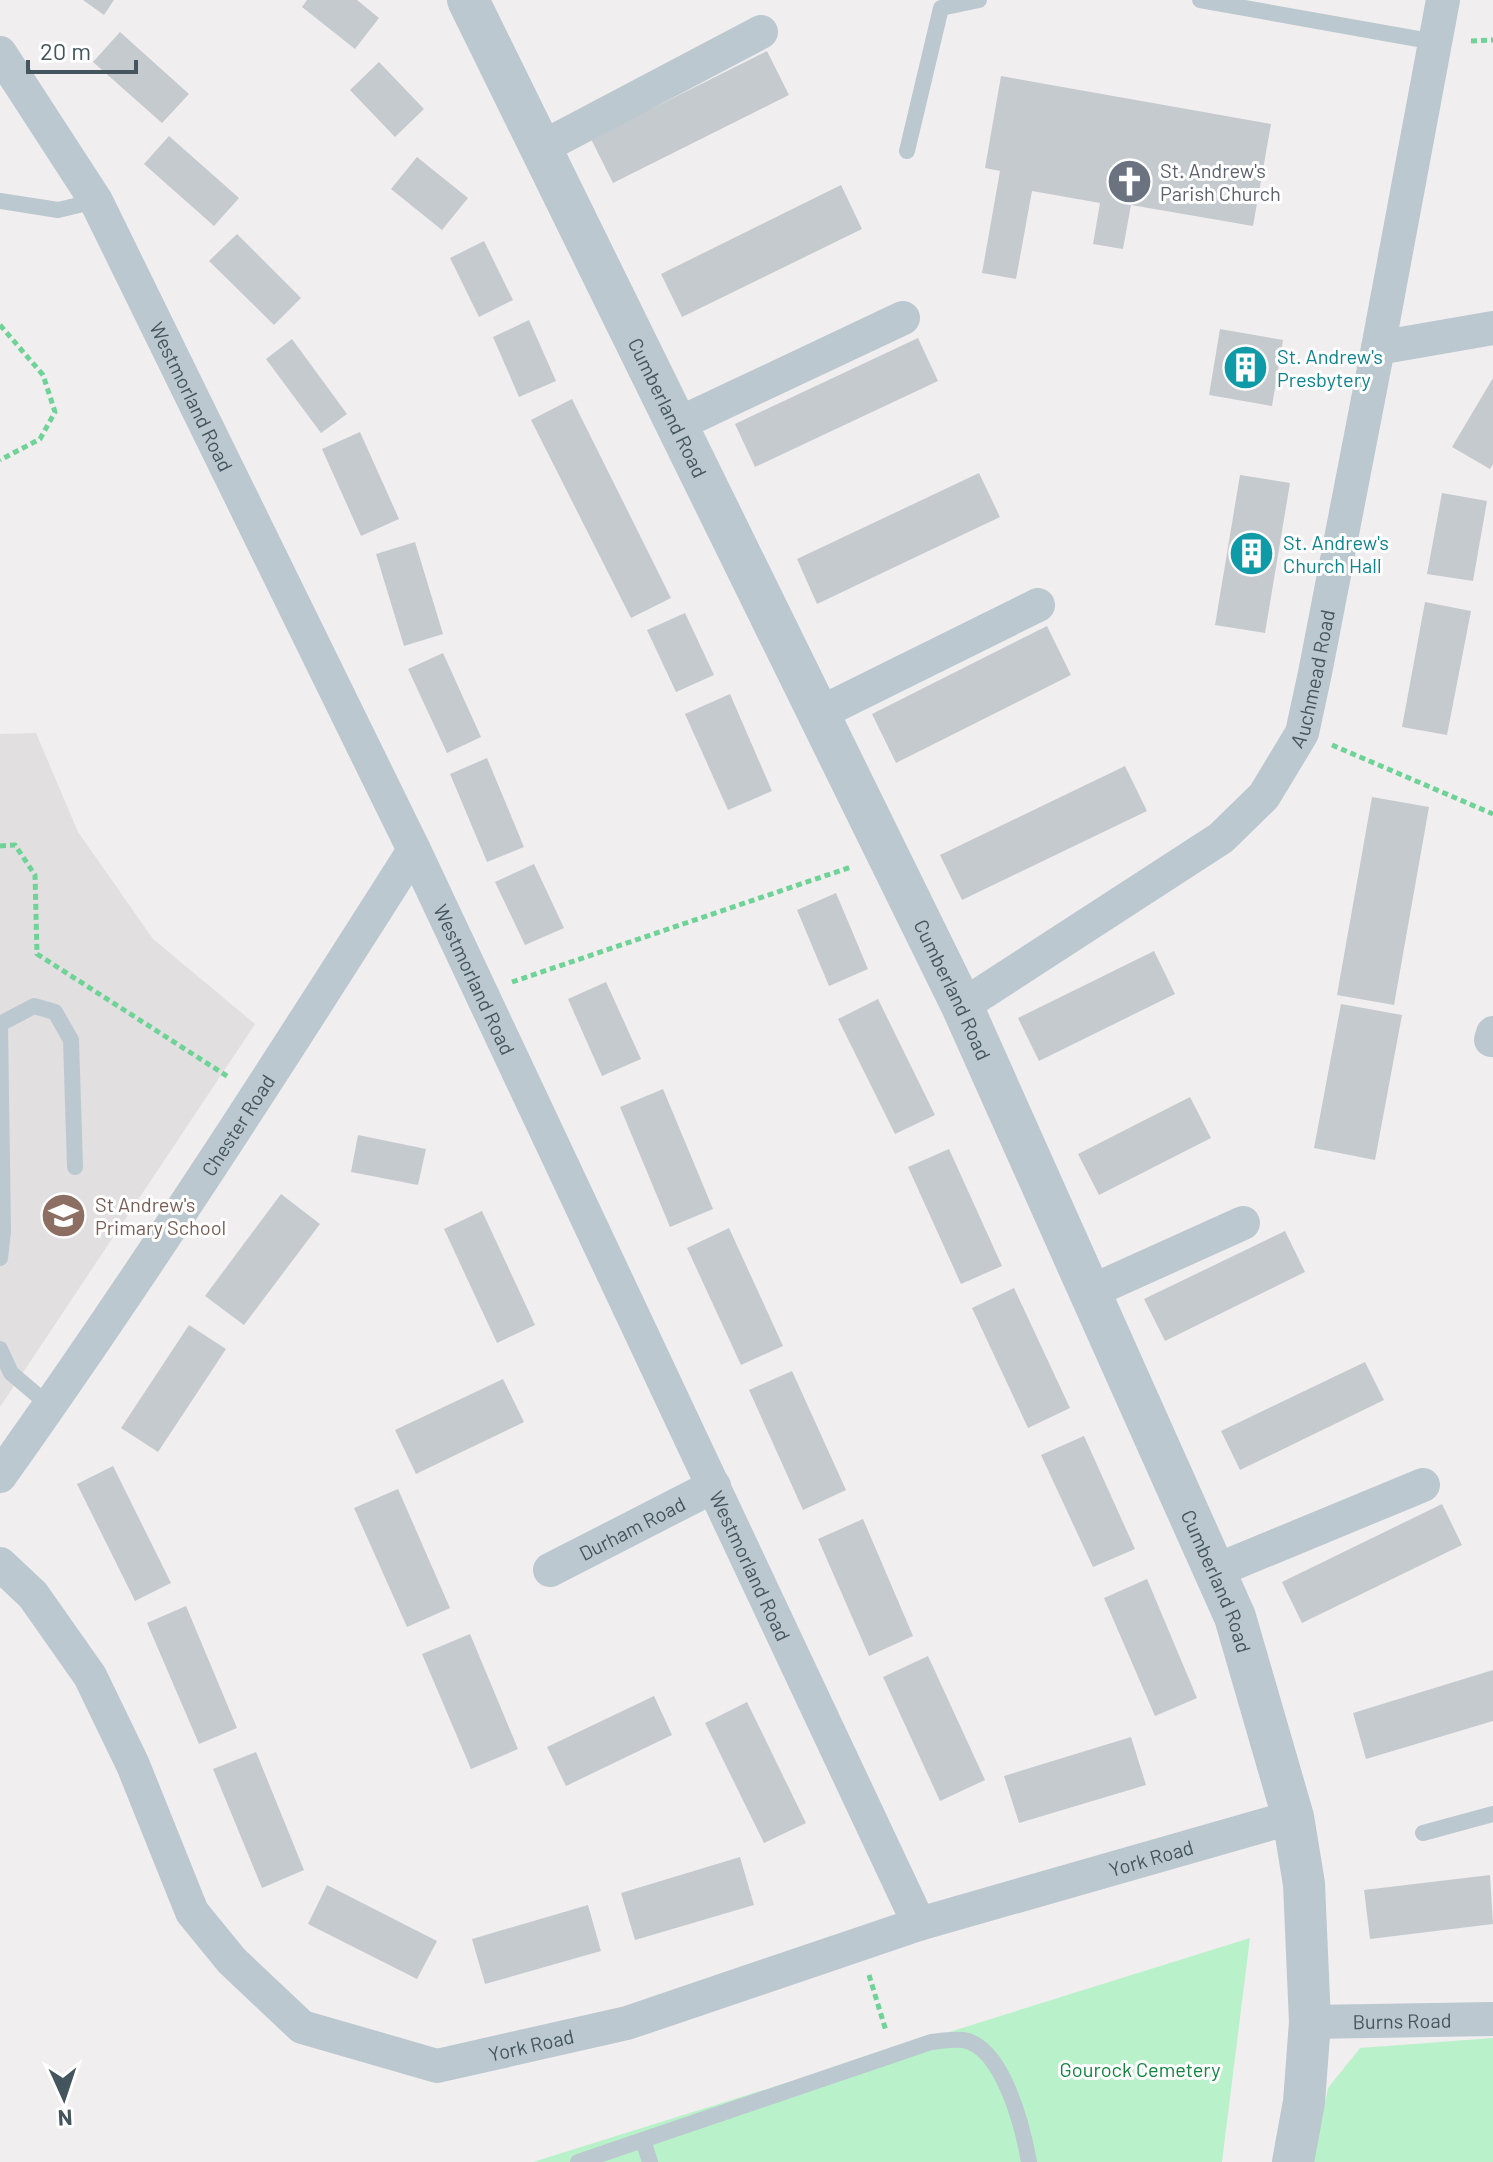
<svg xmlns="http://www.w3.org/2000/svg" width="1493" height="2162" font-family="Barlow,sans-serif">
	<rect width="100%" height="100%" fill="#f1eeef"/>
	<polygon fill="#e2dfe1" points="36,733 78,832 153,939 255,1024 0,1407 0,734"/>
	<g fill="#b9f2ca">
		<polygon points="1250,1938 1222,2162 533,2162"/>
		<polygon points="1493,2038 1493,2162 1313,2162 1328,2088 1360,2048"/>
	</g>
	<g fill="#c5cacf">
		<polygon points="83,0 114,0 104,15"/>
		<polygon points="307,0 357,0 379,18 355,49 302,7"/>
		<polygon points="120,32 189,94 162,123 93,62"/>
		<polygon points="767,51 789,95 613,183 591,139"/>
		<polygon points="379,62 424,109 395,137 350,90"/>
		<polygon points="1001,76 1271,124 1253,226 1131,205 1123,249 1093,244 1100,203 1032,191 1016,279 982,273 1000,171 985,168"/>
		<polygon points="169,136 239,198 214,226 144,164"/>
		<polygon points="417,157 468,198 442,230 391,189"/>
		<polygon points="841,185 862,229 682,317 661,274"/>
		<polygon points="237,234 301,298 274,325 209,261"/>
		<polygon points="484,241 513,300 479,317 450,258"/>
		<polygon points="529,320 556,381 519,397 493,337"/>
		<polygon points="1220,329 1283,340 1272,406 1209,395"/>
		<polygon points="918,338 938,381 755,467 735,424"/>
		<polygon points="292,339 347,414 321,433 266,359"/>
		<polygon points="1493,378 1493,464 1490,469 1452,447"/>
		<polygon points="572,399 671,598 631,618 531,420"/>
		<polygon points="360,432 399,519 361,536 322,449"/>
		<polygon points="979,473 1000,517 817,604 797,559"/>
		<polygon points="1240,475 1290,483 1265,633 1215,625"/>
		<polygon points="1442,493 1487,501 1473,581 1427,574"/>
		<polygon points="415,542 443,634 404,646 376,554"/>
		<polygon points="1425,602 1471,611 1447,735 1402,727"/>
		<polygon points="685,613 714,675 676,692 647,630"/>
		<polygon points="1047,626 1071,675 896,763 872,714"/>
		<polygon points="443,653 481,737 447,753 408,669"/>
		<polygon points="730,694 772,791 728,810 685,714"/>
		<polygon points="487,758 524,847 487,862 450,774"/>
		<polygon points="1125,766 1147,811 962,900 940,855"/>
		<polygon points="1372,797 1429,807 1394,1005 1337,995"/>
		<polygon points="534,864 564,928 525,945 495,882"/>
		<polygon points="836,893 868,969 829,986 797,910"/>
		<polygon points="1154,951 1175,994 1039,1061 1018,1018"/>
		<polygon points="606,982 641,1059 602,1076 568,999"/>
		<polygon points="878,999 935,1115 895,1134 838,1019"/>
		<polygon points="1341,1004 1402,1015 1375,1160 1314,1148"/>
		<polygon points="663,1089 713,1209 670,1227 620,1107"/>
		<polygon points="1190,1097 1211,1138 1099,1195 1078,1154"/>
		<polygon points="358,1135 426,1149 418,1185 351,1172"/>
		<polygon points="949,1149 1002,1266 961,1284 908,1167"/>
		<polygon points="281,1194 320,1224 244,1325 205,1296"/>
		<polygon points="482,1211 535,1325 497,1343 444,1229"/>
		<polygon points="729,1228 783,1346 741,1365 687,1248"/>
		<polygon points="1285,1231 1305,1272 1165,1341 1144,1299"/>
		<polygon points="1014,1288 1070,1408 1028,1428 972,1308"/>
		<polygon points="189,1325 226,1349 158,1452 121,1428"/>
		<polygon points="1365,1362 1384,1400 1240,1470 1221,1431"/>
		<polygon points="792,1371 846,1490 803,1510 749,1390"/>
		<polygon points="503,1379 524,1422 416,1474 395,1430"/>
		<polygon points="1084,1436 1135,1549 1093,1567 1041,1455"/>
		<polygon points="113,1466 171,1583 135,1601 77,1484"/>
		<polygon points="398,1489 450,1608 407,1627 354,1508"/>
		<polygon points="1442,1504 1462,1545 1302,1623 1282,1582"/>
		<polygon points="863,1519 913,1636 869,1656 818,1539"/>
		<polygon points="1147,1579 1197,1698 1155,1716 1104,1598"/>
		<polygon points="186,1606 237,1728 199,1744 147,1623"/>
		<polygon points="470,1634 518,1749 471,1769 422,1654"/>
		<polygon points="928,1656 985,1780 940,1801 883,1677"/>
		<polygon points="1493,1670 1493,1721 1366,1759 1353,1713"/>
		<polygon points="654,1696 672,1735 566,1786 547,1747"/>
		<polygon points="747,1702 806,1823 764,1843 705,1723"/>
		<polygon points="1131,1737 1146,1785 1019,1823 1004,1776"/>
		<polygon points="256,1752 304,1870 262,1888 213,1769"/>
		<polygon points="740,1857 754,1905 635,1940 621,1893"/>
		<polygon points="1490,1875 1493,1924 1370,1939 1364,1890"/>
		<polygon points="327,1885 437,1941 417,1979 308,1924"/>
		<polygon points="588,1905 601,1951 485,1984 472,1939"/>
	</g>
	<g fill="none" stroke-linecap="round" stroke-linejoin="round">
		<g stroke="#6fd397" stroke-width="5" stroke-dasharray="6 4" stroke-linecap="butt">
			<polyline points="1471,41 1493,40"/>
			<polyline points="0,325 43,375 55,412 40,439 0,460"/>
			<polyline points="1332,745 1493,814"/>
			<polyline points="0,846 15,845 35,875 37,954 230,1078"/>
			<polyline points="512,982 851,867"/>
			<polyline points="869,1975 886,2031"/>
		</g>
		<g stroke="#bbc8cf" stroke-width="16">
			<polyline points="1200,0 1435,42"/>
			<polyline points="907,151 941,8 979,0"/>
			<polyline points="0,201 58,210 96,201"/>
			<polyline points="0,1024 34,1006 55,1012 71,1040 75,1167"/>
			<polyline points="0,1025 3,1231 0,1258"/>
			<polyline points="0,1349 11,1373 50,1406"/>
			<polyline points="1423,1833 1493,1814"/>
			<polyline points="643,2140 650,2162"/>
			<path d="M578,2162L931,2042C941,2041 953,2039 963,2040C1003,2046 1023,2128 1029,2162"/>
		</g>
		<g stroke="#bbc8cf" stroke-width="34">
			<path id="s1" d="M0,53L96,201L414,850L919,1924"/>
			<polyline points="541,148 761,32"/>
			<polyline points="1378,348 1493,328"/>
			<polyline points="676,425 903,318"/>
			<polyline points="818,714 1038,605"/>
			<path id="s2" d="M962,1006L1221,838L1264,796L1302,733L1315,673L1378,348L1443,0"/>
			<polyline points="1491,1040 1493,1033"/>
			<polyline points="1090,1292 1243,1223"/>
			<path id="s3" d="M0,1476C145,1272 280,1061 414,850"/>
			<path id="s4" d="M0,1564L33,1595L90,1676L133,1765L192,1912L232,1961L302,2027L437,2066L627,2023L919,1924L1293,1817"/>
			<path id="s5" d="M550,1570L714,1486"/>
			<polyline points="1215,1571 1423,1485"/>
			<path id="s6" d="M1310,2022L1493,2019"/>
		</g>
		<path stroke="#bbc8cf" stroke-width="42" id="s7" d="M468,0L962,1006L1235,1617L1293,1817L1304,1884L1310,2022L1304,2102L1293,2162"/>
	</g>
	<defs>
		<symbol id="church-disc" viewBox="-11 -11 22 22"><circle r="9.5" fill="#6b7280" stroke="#fff"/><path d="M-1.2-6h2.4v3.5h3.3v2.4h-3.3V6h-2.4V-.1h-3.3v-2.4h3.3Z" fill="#fff"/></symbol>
		<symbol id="building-disc" viewBox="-11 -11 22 22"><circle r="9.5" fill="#0f9aa8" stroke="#fff"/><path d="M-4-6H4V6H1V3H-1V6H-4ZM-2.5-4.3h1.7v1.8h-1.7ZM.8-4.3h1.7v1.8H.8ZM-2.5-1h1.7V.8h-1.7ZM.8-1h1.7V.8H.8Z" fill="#fff"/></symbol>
		<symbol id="school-disc" viewBox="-11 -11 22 22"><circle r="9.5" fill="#8d6e63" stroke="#fff"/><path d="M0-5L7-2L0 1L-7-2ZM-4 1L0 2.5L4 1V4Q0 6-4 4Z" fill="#fff"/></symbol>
	</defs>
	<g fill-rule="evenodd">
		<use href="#church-disc" x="1104" y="156" width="51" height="51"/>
		<use href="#building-disc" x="1220" y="342" width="51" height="51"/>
		<use href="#building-disc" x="1226" y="528" width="51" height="51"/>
		<use href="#school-disc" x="38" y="1190" width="51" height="51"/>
	</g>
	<g text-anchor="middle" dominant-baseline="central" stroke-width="6" stroke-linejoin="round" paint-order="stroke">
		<g font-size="20" fill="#5b616d" stroke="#fff" text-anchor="start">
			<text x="1160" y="170">St. Andrew's<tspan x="1160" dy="23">Parish Church</tspan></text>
		</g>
		<g font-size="20" fill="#0d838f" stroke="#fff" text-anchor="start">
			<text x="1277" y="356">St. Andrew's<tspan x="1277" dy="23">Presbytery</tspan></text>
			<text x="1283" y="542">St. Andrew's<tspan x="1283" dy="23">Church Hall</tspan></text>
		</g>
		<g font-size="20" fill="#45555e" stroke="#fff">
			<text stroke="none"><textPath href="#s1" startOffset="394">Westmorland Road</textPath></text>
			<text stroke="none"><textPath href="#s7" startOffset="454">Cumberland Road</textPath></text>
			<text stroke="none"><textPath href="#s2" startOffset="498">Auchmead Road</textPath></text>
			<text stroke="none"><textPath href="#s1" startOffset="1042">Westmorland Road</textPath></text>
			<text stroke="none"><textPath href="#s7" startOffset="1102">Cumberland Road</textPath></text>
			<text stroke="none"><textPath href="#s3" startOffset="424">Chester Road</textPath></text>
			<text stroke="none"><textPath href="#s5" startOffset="92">Durham Road</textPath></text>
			<text stroke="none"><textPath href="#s1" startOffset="1690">Westmorland Road</textPath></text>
			<text stroke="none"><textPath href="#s7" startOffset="1750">Cumberland Road</textPath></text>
			<text stroke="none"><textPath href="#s4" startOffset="1446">York Road</textPath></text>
			<text stroke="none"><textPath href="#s6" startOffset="92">Burns Road</textPath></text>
			<text stroke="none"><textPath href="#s4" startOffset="798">York Road</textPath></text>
		</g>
		<g font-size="20" fill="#785e54" stroke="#fff" text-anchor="start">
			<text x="95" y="1204">St Andrew's<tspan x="95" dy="23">Primary School</tspan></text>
		</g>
		<g font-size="20" fill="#10853e" stroke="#fff">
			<text x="1140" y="2069">Gourock Cemetery</text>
		</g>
	</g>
	<g transform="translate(64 2098) rotate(177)" stroke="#ffffff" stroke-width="6" paint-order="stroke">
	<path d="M0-6L14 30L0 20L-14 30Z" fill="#45555e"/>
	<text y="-12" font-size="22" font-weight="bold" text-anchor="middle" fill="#45555e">N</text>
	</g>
	<path d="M28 60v12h108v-12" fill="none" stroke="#45555e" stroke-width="4"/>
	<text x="40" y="60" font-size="24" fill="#45555e" stroke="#ffffff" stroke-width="6" paint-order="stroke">20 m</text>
</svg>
